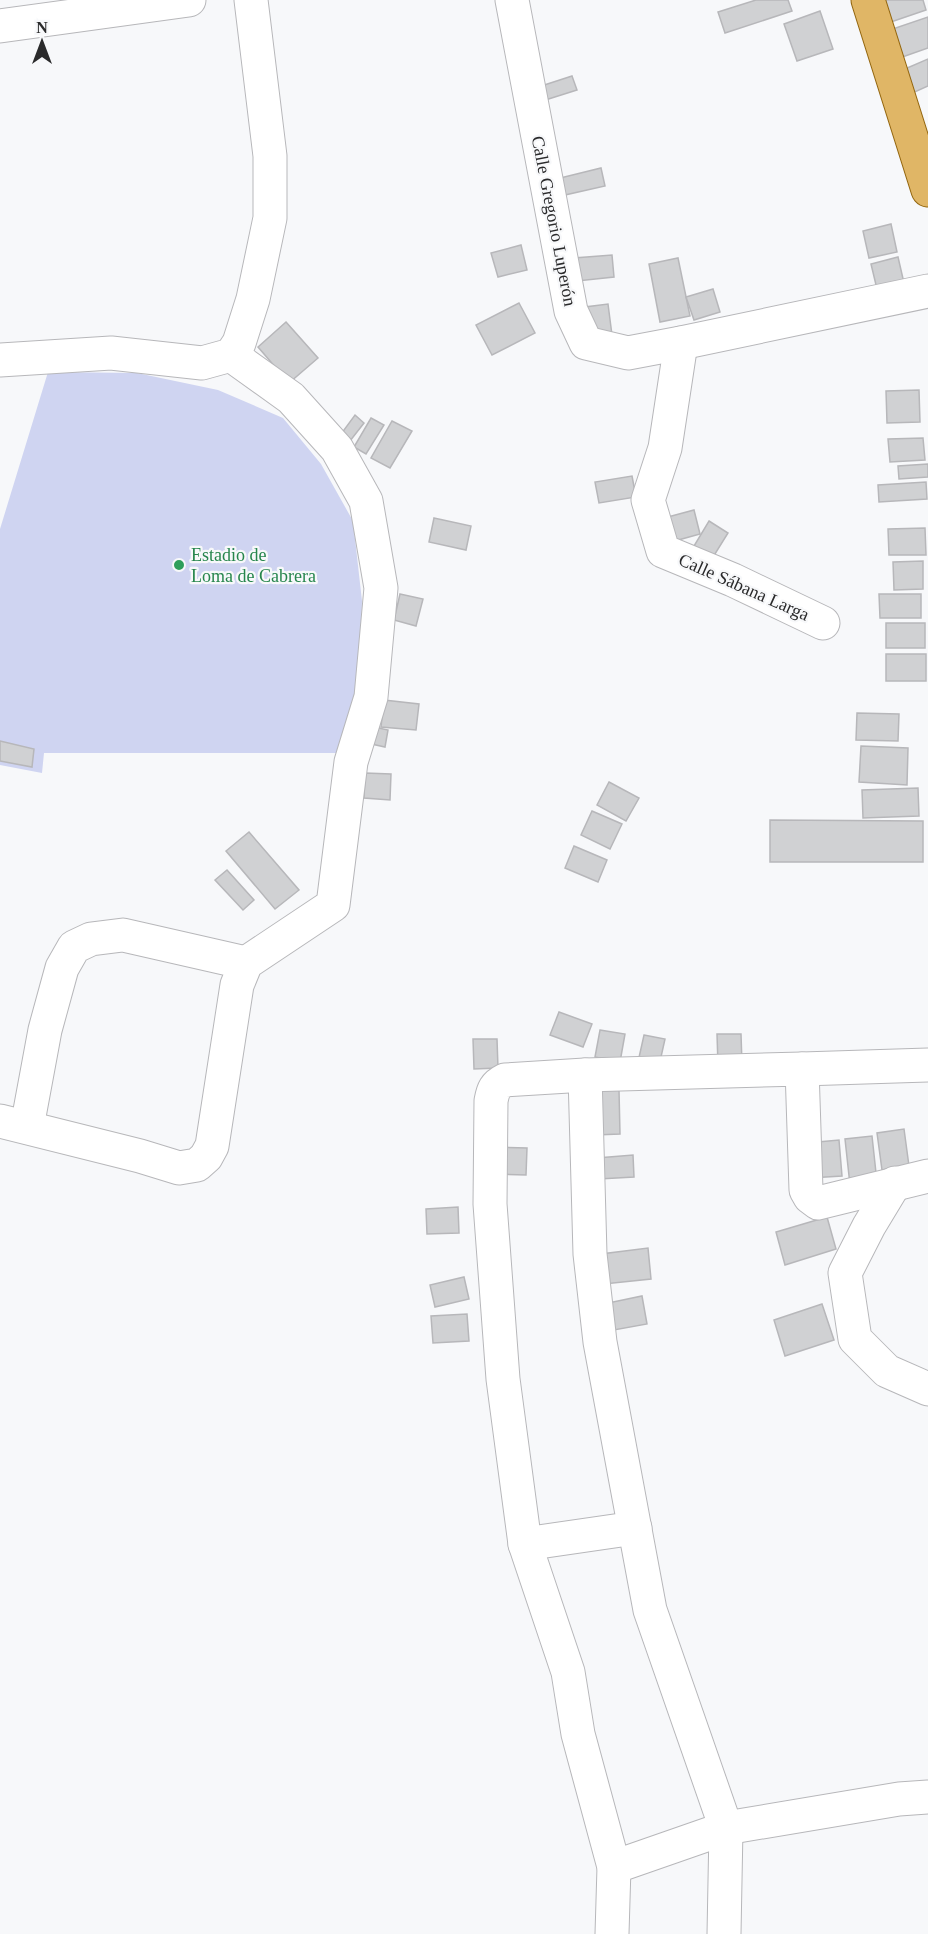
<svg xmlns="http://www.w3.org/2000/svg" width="928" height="1934" font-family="'Times New Roman',serif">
	<rect width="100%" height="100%" fill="#f7f8fa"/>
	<polygon fill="#cfd4f1" points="48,372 137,373 218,390 283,418 321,464 353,521 362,601 360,680 336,753 44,753 42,773 0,765 0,529"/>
	<g fill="#d0d1d3" stroke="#b7b7ba" stroke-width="1.5">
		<polygon points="756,0 788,0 792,11 725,33 718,12"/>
		<polygon points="878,0 923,0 926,10 885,24"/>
		<polygon points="820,11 833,49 797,61 784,24"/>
		<polygon points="928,17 928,48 891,61 881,33"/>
		<polygon points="928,59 928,86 908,95 898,72"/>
		<polygon points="572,76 577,90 539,102 535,88"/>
		<polygon points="601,168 605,186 556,197 552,180"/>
		<polygon points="891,224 897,252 869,258 863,231"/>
		<polygon points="521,245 527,270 498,277 491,253"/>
		<polygon points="612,255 614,277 577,281 574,258"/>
		<polygon points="898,257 904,283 877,289 871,264"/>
		<polygon points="678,258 690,316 660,322 649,264"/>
		<polygon points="713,289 720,312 694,320 686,297"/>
		<polygon points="519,303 535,333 492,355 476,325"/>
		<polygon points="608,304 612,335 589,338 585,307"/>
		<polygon points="286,322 318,358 289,383 258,347"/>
		<polygon points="919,390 920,422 887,423 886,391"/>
		<polygon points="355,415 364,423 350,441 341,434"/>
		<polygon points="371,418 384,425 366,454 354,447"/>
		<polygon points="392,421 412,431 390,468 371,458"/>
		<polygon points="923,438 925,460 890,462 888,439"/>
		<polygon points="928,464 928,477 899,479 898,466"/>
		<polygon points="632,476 636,497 599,503 595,482"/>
		<polygon points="926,482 927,499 879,502 878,485"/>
		<polygon points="694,510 700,534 671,542 664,518"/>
		<polygon points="434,518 471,526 466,550 429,542"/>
		<polygon points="709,521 728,533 710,562 691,551"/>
		<polygon points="925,528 926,555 889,555 888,529"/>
		<polygon points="923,561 923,589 894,590 893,562"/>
		<polygon points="400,594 423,599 416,626 394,620"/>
		<polygon points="879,594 921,594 921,618 880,618"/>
		<rect x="886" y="623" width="39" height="25"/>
		<rect x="886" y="654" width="40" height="27"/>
		<polygon points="384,700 419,704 416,730 381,727"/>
		<polygon points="857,713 899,714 898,741 856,740"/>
		<polygon points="365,725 388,730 385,747 362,742"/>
		<polygon points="0,741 34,749 32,767 0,761"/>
		<polygon points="861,746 908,748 907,785 859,782"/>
		<polygon points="365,773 391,774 390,800 364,798"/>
		<polygon points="609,782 639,798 626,821 597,805"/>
		<polygon points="918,788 919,816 863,818 862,790"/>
		<polygon points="592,811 622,824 610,849 581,835"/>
		<polygon points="770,820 923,821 923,862 770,862"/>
		<polygon points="249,832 299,890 275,909 226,851"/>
		<polygon points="574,846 607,860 598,882 565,868"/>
		<polygon points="227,870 254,900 243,910 215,880"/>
		<polygon points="559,1012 592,1024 583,1047 550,1035"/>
		<polygon points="600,1030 625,1034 620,1062 595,1057"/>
		<polygon points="717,1034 741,1034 742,1064 718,1065"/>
		<polygon points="644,1035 665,1039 659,1066 638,1062"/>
		<polygon points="473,1039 497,1039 498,1068 474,1069"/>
		<polygon points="619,1090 620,1134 595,1135 594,1091"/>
		<polygon points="904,1129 909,1166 882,1170 877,1133"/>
		<polygon points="872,1136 877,1182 850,1185 845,1139"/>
		<polygon points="839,1140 842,1176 810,1178 807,1143"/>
		<polygon points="493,1147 527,1148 526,1175 493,1174"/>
		<polygon points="633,1155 634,1177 599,1179 597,1158"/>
		<polygon points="458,1207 459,1233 427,1234 426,1209"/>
		<polygon points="827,1217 836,1249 785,1265 776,1232"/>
		<polygon points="648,1248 651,1279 604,1284 601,1254"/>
		<polygon points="464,1277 469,1299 435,1307 430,1285"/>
		<polygon points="642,1296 647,1324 614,1330 608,1303"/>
		<polygon points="822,1304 834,1340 785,1356 774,1320"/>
		<polygon points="467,1314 469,1341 433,1343 431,1316"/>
	</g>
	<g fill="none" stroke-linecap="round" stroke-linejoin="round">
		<defs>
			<g id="minor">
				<polyline points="512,0 571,311 586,343 628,353 681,343 928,291"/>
				<polyline points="0,26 189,0"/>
				<polyline points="681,343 665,448 648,500 663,551 733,580 823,623"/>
				<polyline points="0,360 111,353 202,363 231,355 239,343 253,299 270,218 270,156 251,0"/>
				<polyline points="802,1069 928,1065"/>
				<polyline points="585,1075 590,1254 600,1342 650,1610 726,1828 724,1934"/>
				<polyline points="0,1121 140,1156 179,1168 197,1165 206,1157 212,1146 237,985 246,963 333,905 351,762 371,697 381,588 366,501 337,449 291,398 231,355"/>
				<polyline points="27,1127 45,1030 62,968 74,947 91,939 123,935 246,963"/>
				<polyline points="895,1183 869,1226 845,1273 855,1339 887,1371 928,1389"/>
				<polyline points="525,1544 635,1528"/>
				<polyline points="614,1867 726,1828 899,1799 928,1797"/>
				<path d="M612,1934L614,1867L578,1734L568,1672L525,1544L503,1379L490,1204L491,1101C493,1090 495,1085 505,1080L585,1075L802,1069L806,1190L810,1197L818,1203L928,1176"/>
			</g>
			<polyline id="major" points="868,0 928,190"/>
		</defs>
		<use href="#minor" stroke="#b7b7ba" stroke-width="35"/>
		<use href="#major" stroke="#93660f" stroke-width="35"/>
		<use href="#minor" stroke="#fff" stroke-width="33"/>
		<use href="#major" stroke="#e0b666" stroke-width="33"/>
	</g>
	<circle fill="#2e9e5b" stroke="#f7f8fa" stroke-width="2" cx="179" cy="565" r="6"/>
	<g text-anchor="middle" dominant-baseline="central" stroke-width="4.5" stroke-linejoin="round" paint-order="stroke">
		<g font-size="18" fill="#2a2a2b" stroke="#f7f8fa">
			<text transform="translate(554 221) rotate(79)">Calle Gregorio Luperón</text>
			<text transform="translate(744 587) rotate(24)">Calle Sábana Larga</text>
		</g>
		<g font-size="18" fill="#27864d" stroke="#f7f8fa" text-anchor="start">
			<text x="191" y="555">Estadio de<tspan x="191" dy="21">Loma de Cabrera</tspan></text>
		</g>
	</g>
	<g transform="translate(42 42)" stroke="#f7f8fa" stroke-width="4.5" paint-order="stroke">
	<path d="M0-4.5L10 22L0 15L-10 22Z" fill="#2a2a2b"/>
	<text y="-9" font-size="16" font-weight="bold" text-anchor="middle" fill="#2a2a2b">N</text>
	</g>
</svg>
